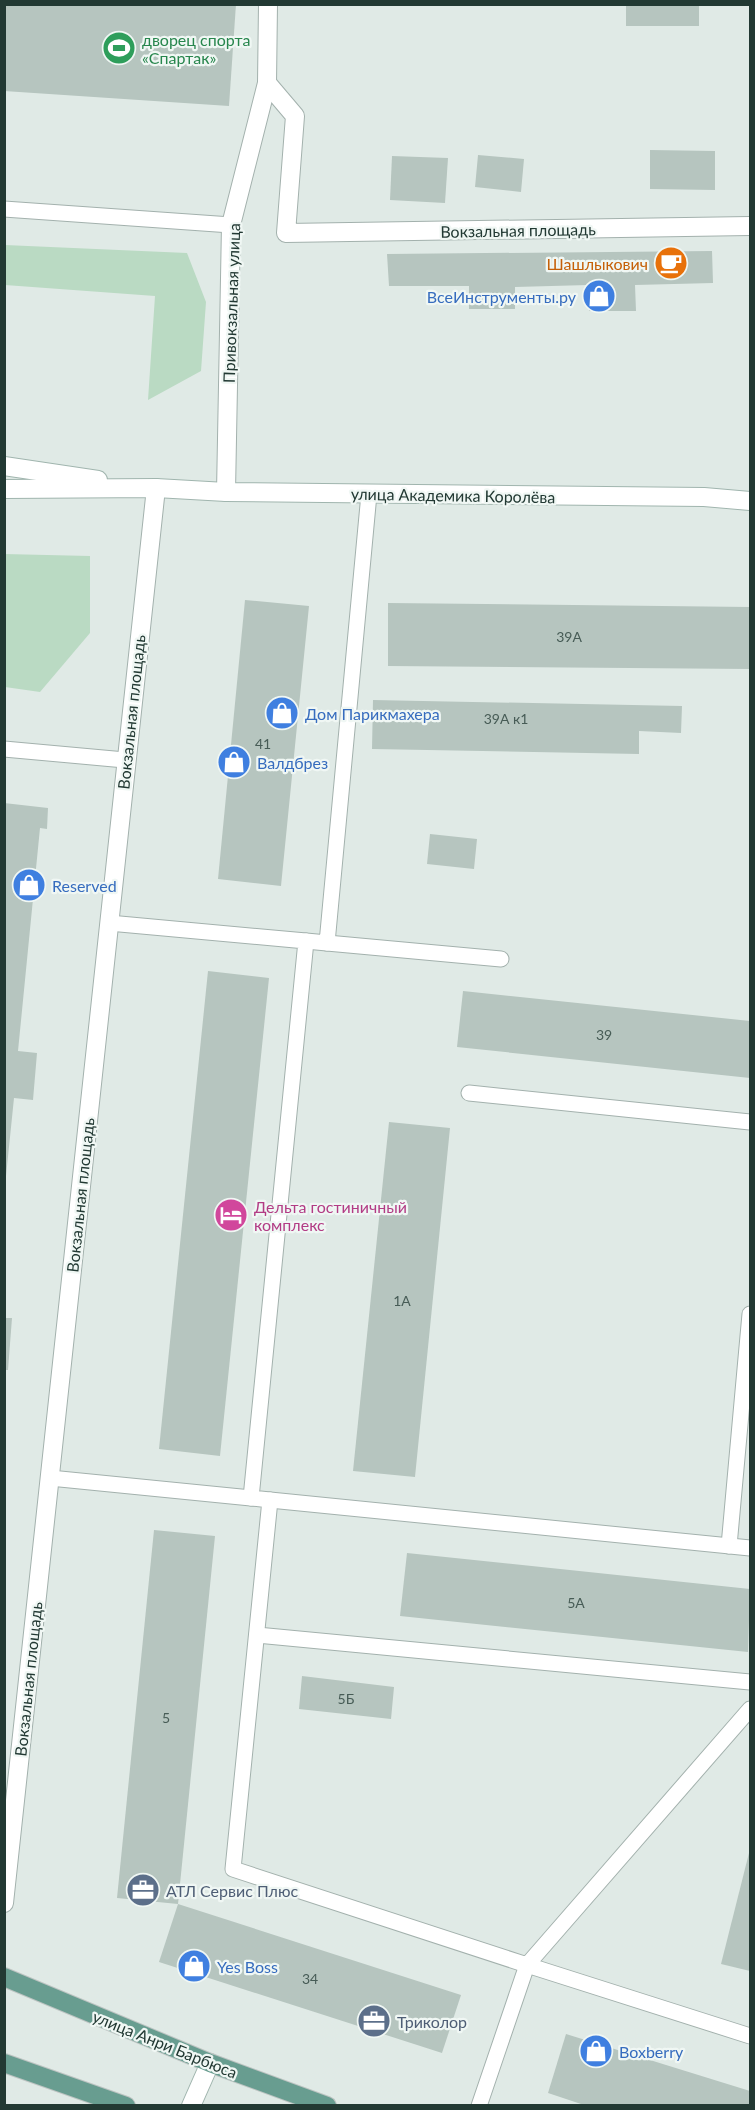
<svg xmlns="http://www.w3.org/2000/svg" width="755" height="2110" font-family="Lato,sans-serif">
	<rect width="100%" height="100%" fill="#e0eae6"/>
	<g fill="#badac3">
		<polygon points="5,245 187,253 206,302 201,371 148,400 155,296 5,285"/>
		<polygon points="4,554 90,556 90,633 40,692 5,687"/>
	</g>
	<g fill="#b6c5bf">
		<polygon points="4,4 236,4 229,106 4,91"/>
		<rect x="626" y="4" width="73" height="22"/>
		<polygon points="650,150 715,151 715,190 650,189"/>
		<polygon points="478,155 524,159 521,192 475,187"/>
		<polygon points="392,156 448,158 445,203 390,200"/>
		<polygon points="712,251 713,283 635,285 636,311 589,311 588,285 515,287 515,309 469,309 469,286 389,286 387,254"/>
		<polygon points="245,600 309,606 281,886 218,879"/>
		<polygon points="388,603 750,607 750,669 388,666"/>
		<polygon points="373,700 682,706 681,733 639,731 639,754 372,749"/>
		<polygon points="4,803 48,808 47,829 40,828 18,1051 37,1053 33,1100 14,1098 6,1176"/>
		<polygon points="430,834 477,839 474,869 427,864"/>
		<polygon points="208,971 269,978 220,1456 159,1449"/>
		<polygon points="463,991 750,1021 750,1078 457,1047"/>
		<polygon points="389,1122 450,1128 415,1477 353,1471"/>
		<polygon points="4,1318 12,1318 8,1370 4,1370"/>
		<polygon points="154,1530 215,1536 178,1904 117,1898"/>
		<polygon points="407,1553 750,1589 748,1652 400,1616"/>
		<polygon points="302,1676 394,1687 391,1719 299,1709"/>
		<polygon points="750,1849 750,1971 721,1964"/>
		<polygon points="178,1904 461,1995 442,2053 159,1962"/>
		<polygon points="566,2034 750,2091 750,2106 587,2106 548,2093"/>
	</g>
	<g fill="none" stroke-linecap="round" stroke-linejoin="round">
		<defs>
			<g id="lane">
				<polyline points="4,209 231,225"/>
				<polyline points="4,749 125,760"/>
				<polyline points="109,923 306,941 251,1498 270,1500 233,1869 527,1965 750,1709"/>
				<polyline points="306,941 327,943 369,494"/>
				<polyline points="327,943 501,959"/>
				<polyline points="469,1093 750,1122"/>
				<polyline points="50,1478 251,1498"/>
				<polyline points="270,1500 750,1548"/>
				<polyline points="729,1546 750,1314"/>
				<polyline points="257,1635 750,1682"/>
				<polyline points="479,2106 527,1965 750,2036"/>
			</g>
			<g id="street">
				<polyline points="267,83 295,116 286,233 750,226"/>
				<polyline points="226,492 231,225 267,83 268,4"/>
				<polyline points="4,1903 156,488"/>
			</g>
			<g id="secondary">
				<polyline points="4,466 98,480"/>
				<polyline points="4,489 156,488 226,492 704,497 750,501"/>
				<polyline points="191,2106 210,2063"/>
			</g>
			<g id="primary">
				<polyline points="4,1977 210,2063 327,2106"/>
				<polyline points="4,2063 126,2106"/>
			</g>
		</defs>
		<use href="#lane" stroke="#a3b1ad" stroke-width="17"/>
		<use href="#street" stroke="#a3b1ad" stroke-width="20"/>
		<use href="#secondary" stroke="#a0b5ae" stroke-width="20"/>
		<use href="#primary" stroke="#bdc4c2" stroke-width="20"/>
		<use href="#lane" stroke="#fff" stroke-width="15"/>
		<use href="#street" stroke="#fff" stroke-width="18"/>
		<use href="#secondary" stroke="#fff" stroke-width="18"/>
		<use href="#primary" stroke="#689d90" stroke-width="18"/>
	</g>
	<defs>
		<symbol id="stadium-disc" viewBox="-11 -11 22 22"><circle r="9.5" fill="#2e9e5b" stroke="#f0f7f4"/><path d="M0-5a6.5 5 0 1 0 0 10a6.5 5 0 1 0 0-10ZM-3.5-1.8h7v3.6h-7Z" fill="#fff"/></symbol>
		<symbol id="cafe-disc" viewBox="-11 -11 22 22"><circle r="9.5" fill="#e8710a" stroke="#f0f7f4"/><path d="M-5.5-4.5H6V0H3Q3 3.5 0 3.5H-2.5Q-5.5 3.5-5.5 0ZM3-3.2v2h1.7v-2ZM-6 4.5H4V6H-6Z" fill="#fff"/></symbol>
		<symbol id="shop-disc" viewBox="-11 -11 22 22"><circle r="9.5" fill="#3f7fe0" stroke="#f0f7f4"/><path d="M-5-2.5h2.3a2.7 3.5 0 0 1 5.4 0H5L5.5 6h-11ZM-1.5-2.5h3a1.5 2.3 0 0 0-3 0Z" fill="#fff"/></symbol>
		<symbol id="hotel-disc" viewBox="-11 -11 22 22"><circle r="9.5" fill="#d1479c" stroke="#f0f7f4"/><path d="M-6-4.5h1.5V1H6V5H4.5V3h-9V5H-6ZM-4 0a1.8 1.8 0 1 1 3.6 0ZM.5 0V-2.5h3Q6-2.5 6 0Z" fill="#fff"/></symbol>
		<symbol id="office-disc" viewBox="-11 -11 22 22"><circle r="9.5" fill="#5c6f8a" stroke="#f0f7f4"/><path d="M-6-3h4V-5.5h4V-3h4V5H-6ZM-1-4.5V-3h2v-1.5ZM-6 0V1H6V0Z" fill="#fff"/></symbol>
	</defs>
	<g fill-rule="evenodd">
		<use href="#stadium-disc" x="100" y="29" width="38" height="38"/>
		<use href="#cafe-disc" x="652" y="244" width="38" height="38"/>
		<use href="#shop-disc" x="580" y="277" width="38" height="38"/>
		<use href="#shop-disc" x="263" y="694" width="38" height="38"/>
		<use href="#shop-disc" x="215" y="743" width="38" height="38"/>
		<use href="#shop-disc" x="10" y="866" width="38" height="38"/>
		<use href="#hotel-disc" x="212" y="1196" width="38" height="38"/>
		<use href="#office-disc" x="124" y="1871" width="38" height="38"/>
		<use href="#shop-disc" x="175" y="1947" width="38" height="38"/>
		<use href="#office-disc" x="355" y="2002" width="38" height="38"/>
		<use href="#shop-disc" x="577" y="2032" width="38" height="38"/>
	</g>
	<g text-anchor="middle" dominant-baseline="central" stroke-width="4.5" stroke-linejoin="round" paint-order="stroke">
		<g font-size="14" fill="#475c56">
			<text x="569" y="636">39А</text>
			<text x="506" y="718">39А к1</text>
			<text x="263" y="743">41</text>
			<text x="604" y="1034">39</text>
			<text x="402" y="1300">1А</text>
			<text x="576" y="1602">5А</text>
			<text x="346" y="1698">5Б</text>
			<text x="166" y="1717">5</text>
			<text x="310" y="1978">34</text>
		</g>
		<g font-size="16" fill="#27864d" stroke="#f0f7f4" text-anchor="start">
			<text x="142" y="39">дворец спорта<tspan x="142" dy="18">«Спартак»</tspan></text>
		</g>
		<g font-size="16" fill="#223933" stroke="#f0f7f4">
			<text transform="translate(518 230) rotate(-1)">Вокзальная площадь</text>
			<text transform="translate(231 303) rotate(-88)">Привокзальная улица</text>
			<text transform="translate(453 495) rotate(1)">улица Академика Королёва</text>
			<text transform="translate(131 712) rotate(-84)">Вокзальная площадь</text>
			<text transform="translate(80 1195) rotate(-84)">Вокзальная площадь</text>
			<text transform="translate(28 1679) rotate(-84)">Вокзальная площадь</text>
			<text transform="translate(165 2044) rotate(22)">улица Анри Барбюса</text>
		</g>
		<g font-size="16" fill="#c56008" stroke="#f0f7f4" text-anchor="end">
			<text x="648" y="263">Шашлыкович</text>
		</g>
		<g font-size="16" fill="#366cbe" stroke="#f0f7f4" text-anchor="start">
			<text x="576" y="296" text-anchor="end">ВсеИнструменты.ру</text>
			<text x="305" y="713">Дом Парикмахера</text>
			<text x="257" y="762">Валдбрез</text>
			<text x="52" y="885">Reserved</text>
			<text x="217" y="1966">Yes Boss</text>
			<text x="619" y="2051">Boxberry</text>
		</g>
		<g font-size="16" fill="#b23c85" stroke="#f0f7f4" text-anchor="start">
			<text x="254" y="1206">Дельта гостиничный<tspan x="254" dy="18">комплекс</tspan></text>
		</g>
		<g font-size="16" fill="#4e5e75" stroke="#f0f7f4" text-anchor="start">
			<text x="166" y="1890">АТЛ Сервис Плюс</text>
			<text x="397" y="2021">Триколор</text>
		</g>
	</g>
	<rect width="755" height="2110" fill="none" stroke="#223933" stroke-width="12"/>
</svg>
